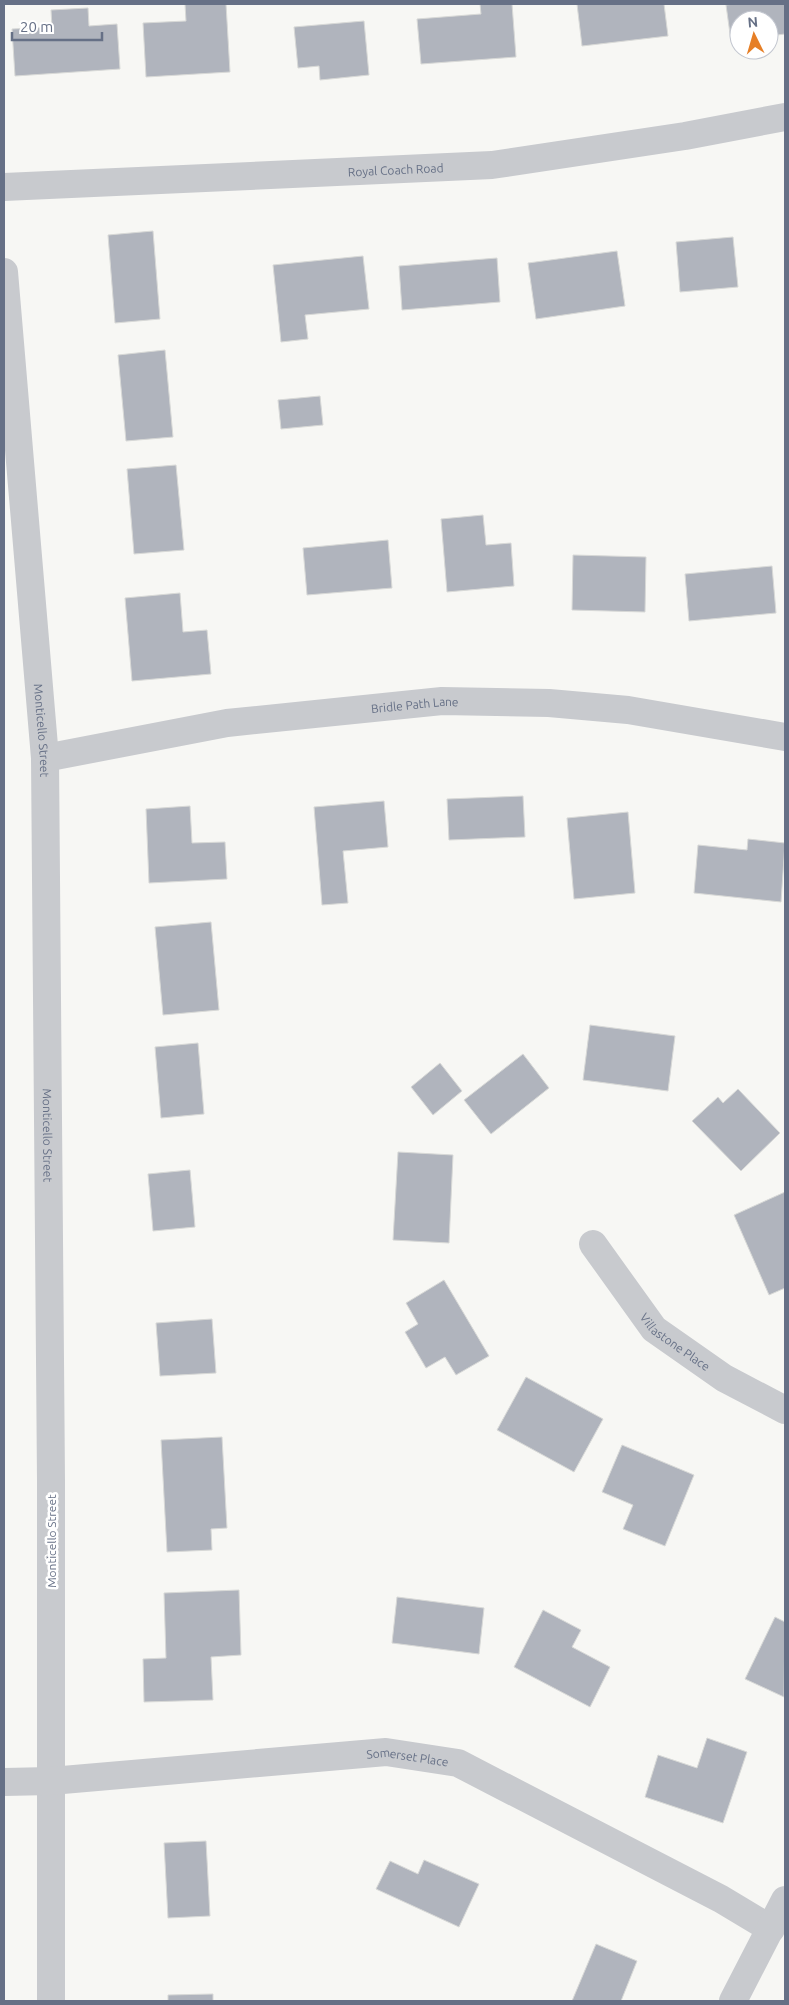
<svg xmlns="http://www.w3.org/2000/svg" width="789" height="2005" font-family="Ubuntu,sans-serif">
	<rect width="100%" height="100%" fill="#f7f7f4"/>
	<g fill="#b0b4bd" stroke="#d8d9d7">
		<polygon points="185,4 226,4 230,72 146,77 143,23 186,21"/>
		<polygon points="480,4 512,4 516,57 421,64 417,19 481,14"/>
		<polygon points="577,4 664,4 668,36 582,46"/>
		<polygon points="735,4 785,4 785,34 769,36 769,20 739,20 739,40 731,41 726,5"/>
		<polygon points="88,8 89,26 117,24 120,69 15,76 12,29 52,27 51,10"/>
		<polygon points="364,21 369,75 320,80 319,66 298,68 294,27"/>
		<polygon points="153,231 160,319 115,323 108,235"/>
		<polygon points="733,237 738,287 680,292 676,242"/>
		<polygon points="617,251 625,306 536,319 528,263"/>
		<polygon points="363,256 369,309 305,315 308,339 281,342 273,265"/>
		<polygon points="497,258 500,302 402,310 399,266"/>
		<polygon points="165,350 173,437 126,441 118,355"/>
		<polygon points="320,396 323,425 281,429 278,400"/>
		<polygon points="176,465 184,550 134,554 127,469"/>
		<polygon points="483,515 486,545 511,543 514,586 447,592 441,519"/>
		<polygon points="388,540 392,588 307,595 303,548"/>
		<polygon points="573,555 646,557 645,612 572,610"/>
		<polygon points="772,566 776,613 689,621 685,574"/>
		<polygon points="180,593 183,632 207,630 211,674 132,681 125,598"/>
		<polygon points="523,796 525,837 449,840 447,799"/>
		<polygon points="384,801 388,847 343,851 348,903 322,905 314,807"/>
		<polygon points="190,806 192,843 225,842 227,879 149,883 146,809"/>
		<polygon points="628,812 635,893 574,899 567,818"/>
		<polygon points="748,839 785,843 781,902 694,893 698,845 747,850"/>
		<polygon points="211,922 219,1010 163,1015 155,927"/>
		<polygon points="590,1025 675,1036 668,1091 583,1080"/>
		<polygon points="198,1043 204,1114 161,1118 155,1047"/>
		<polygon points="523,1054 549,1088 491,1134 464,1100"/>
		<polygon points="440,1063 462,1091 433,1115 411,1087"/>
		<polygon points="738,1089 780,1133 741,1171 692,1121 718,1097 723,1103"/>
		<polygon points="398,1152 453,1155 449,1243 393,1240"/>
		<polygon points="190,1170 195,1227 153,1231 148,1174"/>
		<polygon points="785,1192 785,1288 769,1295 734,1215"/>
		<polygon points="444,1280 489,1356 456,1375 445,1357 426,1368 405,1332 418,1324 406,1303"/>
		<polygon points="212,1319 216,1373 160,1376 156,1323"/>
		<polygon points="526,1377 603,1419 574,1472 497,1430"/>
		<polygon points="222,1437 227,1528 211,1529 212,1550 167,1552 161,1440"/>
		<polygon points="622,1445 694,1475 665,1546 623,1529 633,1505 602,1492"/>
		<polygon points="239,1590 241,1655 211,1657 213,1700 144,1702 143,1659 166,1658 164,1593"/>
		<polygon points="397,1597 484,1608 479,1654 392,1643"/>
		<polygon points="543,1610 581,1630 572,1647 610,1667 590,1707 514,1667"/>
		<polygon points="775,1617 785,1622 784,1697 745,1679"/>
		<polygon points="707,1738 747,1752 723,1823 645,1797 658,1755 697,1768"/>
		<polygon points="206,1841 210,1916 168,1918 164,1843"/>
		<polygon points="424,1860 479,1884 459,1927 376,1889 390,1861 418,1874"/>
		<polygon points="596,1944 637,1961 621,2001 572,2001"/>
		<polygon points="213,1994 213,2001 168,2001 168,1995"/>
	</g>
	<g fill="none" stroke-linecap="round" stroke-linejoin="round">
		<g stroke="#c8cace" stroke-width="28">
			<path id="s1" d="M4,187L492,165L685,136L785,117"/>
			<path id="s2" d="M4,272L45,758L51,1480V2001"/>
			<path id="s3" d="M45,758L227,723L442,701L549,703L628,710L785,737"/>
			<path id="s4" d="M593,1244L654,1329L724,1378L785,1410"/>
			<path id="s5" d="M4,1782L51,1781L386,1752L458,1763L721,1899L771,1929"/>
			<polyline points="733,2001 785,1900"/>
		</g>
	</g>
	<g text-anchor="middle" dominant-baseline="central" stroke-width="5" stroke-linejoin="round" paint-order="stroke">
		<g font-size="12" fill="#667086" stroke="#fff">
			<text stroke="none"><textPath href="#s1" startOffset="392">Royal Coach Road</textPath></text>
			<text stroke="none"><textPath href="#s3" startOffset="374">Bridle Path Lane</textPath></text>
			<text stroke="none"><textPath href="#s2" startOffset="460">Monticello Street</textPath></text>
			<text stroke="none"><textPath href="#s2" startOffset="865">Monticello Street</textPath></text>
			<text stroke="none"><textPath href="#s4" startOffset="129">Villastone Place</textPath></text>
			<text transform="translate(51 1541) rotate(-90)">Monticello Street</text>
			<text stroke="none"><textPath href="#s5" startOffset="405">Somerset Place</textPath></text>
		</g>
	</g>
	<rect width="789" height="2005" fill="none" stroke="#667086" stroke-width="10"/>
	<g transform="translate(754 35) rotate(355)"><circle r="24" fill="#ffffff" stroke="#c2c6cf"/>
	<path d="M0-4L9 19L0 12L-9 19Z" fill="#e67f26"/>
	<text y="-8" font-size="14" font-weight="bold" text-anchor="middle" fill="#667086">N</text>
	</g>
	<path d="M12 32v8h90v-8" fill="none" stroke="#667086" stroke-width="2.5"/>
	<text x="20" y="32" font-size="15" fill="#667086" stroke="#ffffff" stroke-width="4" paint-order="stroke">20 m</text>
</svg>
